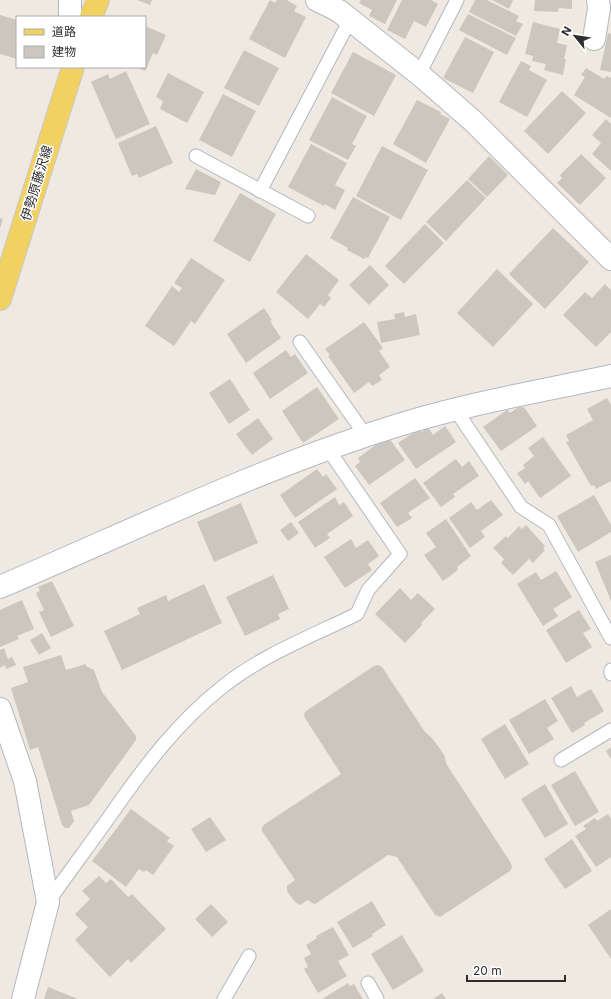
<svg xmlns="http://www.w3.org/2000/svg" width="611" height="999" font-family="Inter,'Noto Sans JP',sans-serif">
	<rect width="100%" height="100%" fill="#efe9e1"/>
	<g fill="#cbc7bf">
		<polygon points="137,0 152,0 150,5"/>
		<polygon points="270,0 275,3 277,0 287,0 297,6 294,11 306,17 285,58 249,39"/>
		<polygon points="361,0 397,0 385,24 369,16 372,10 359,3"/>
		<polygon points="402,0 431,0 438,4 426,27 414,21 405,39 387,30"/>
		<polygon points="475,0 487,0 519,16 516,21 523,24 516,36 469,12"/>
		<polygon points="492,0 513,0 509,9"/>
		<polygon points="535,0 572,0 572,9 559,8 558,12 534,11"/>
		<polygon points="468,14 516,38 507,55 459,30"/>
		<polygon points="0,15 17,20 17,59 0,54"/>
		<polygon points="533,22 560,29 557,43 567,45 564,59 566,59 563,75 544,70 546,64 532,61 533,56 525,54"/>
		<polygon points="145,26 166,35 157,55 153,53 145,71 136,67 145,67"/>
		<polygon points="608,33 611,34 611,72 600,70"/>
		<polygon points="465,37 494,52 473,93 443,78"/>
		<polygon points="244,50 279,68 259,106 224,88"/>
		<polygon points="353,52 396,75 374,116 331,93"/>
		<polygon points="521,61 531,66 529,70 547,80 527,117 499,102"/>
		<polygon points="586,68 604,79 607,76 611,78 611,118 574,95 585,77 581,75"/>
		<polygon points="126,71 150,124 116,139 91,82 108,74 110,79"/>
		<polygon points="168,73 204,92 187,123 160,109 163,101 156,97"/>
		<polygon points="562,91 586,113 548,154 524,131"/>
		<polygon points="223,94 256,111 232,157 199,140"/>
		<polygon points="332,97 367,116 352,144 356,146 348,160 309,140"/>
		<polygon points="417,100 441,112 440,114 450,119 426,163 393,144"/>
		<polygon points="606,119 611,124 611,171 592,154 601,143 592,135"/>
		<polygon points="156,126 173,163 139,178 137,174 132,176 118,143"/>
		<polygon points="311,144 347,163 335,185 345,190 335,210 325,204 324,206 288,187"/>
		<polygon points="382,146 428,170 401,220 356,196"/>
		<polygon points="581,154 606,178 580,205 557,183 562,178 560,175"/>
		<polygon points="489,156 508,175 487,197 468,179"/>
		<polygon points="196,169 221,182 215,195 185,189"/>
		<polygon points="467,180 486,198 446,241 426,222"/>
		<polygon points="240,193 276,214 250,262 213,241"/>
		<polygon points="353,197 390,217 368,258 366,257 364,259 347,250 348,248 330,238"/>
		<polygon points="0,218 3,219 0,228"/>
		<polygon points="425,224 444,243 404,284 385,266"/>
		<polygon points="553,228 589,262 545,309 509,274"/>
		<polygon points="306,254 339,280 328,295 331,298 324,307 320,304 308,319 276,292"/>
		<polygon points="191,258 225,280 195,324 191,321 174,346 145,326 172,286 179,292 182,288 174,283"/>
		<polygon points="370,265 389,285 369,305 349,285"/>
		<polygon points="497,269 533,304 493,347 457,313"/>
		<polygon points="605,284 611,290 611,332 596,347 563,315 585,292 592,298"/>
		<polygon points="264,308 272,320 270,321 281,338 246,363 227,334"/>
		<polygon points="404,312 405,317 416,314 420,335 381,343 377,322 395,319 394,314"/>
		<polygon points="364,322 383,348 379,351 390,367 379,375 382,380 372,386 369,382 354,393 328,356 330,355 325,349"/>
		<polygon points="286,350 291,357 295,354 308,373 270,399 253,373"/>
		<polygon points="230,379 250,410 229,424 209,393"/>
		<polygon points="317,387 339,419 303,443 282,411"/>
		<polygon points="607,398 611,405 611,481 596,489 594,485 591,486 566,442 569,441 566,435 593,420 587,409"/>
		<polygon points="520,406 522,408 524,407 537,426 501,451 483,427 507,410 510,413"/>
		<polygon points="258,418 273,439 252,455 236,434"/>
		<polygon points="445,426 456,442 416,469 398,443 419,429 422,432 428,427 433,435"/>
		<polygon points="543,437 571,476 540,498 528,481 525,484 517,473 525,468 523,465 534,456 528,448"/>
		<polygon points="389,438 405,460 369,485 355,466 360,462 358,458 381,441 382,443"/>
		<polygon points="456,459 462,467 469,461 479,476 453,494 455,497 441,507 423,483"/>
		<polygon points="317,469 323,477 326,474 337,489 295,518 280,495"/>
		<polygon points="415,478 430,498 408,513 412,518 397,527 380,503"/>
		<polygon points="594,495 611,525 611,532 578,552 557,516"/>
		<polygon points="335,497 339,505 344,502 353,516 327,534 330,538 315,548 298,522"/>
		<polygon points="491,500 503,515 481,531 485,537 470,548 449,518 471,502 477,510"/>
		<polygon points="241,503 258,543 214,562 197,522"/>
		<polygon points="446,519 471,556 457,567 458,570 443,581 424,555 436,547 426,533"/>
		<polygon points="291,522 299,533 288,541 280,530"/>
		<polygon points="526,525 545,546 543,549 545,550 533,563 529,559 513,575 501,563 504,559 493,548 506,536 508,538 519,526 522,529"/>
		<polygon points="351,539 356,548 368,540 379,556 368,564 372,570 345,588 324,557"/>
		<polygon points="611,555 611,601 595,562"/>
		<polygon points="556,571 572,597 553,609 558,616 543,626 517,584 536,572 541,580"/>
		<polygon points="273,575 289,609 278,614 280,619 245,636 226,597"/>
		<polygon points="52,581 74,626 51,637 39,612 44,610 36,593 40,591 38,587"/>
		<polygon points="204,584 222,623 122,670 104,631 140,614 137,608 166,595 168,601"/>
		<polygon points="400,588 411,600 418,593 435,609 421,623 422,625 405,643 375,614"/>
		<polygon points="22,600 34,629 17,636 19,639 0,647 0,610"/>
		<polygon points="579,610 591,629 583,633 592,647 566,663 546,630"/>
		<polygon points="42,633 51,648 39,655 30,640"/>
		<polygon points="4,648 8,659 12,657 16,665 6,669 5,665 0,668 0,650"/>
		<polygon points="61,655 66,670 86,664 86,666 94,670 102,692 136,736 136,740 89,805 71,811 74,821 69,828 65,828 62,825 38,747 30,750 11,688 28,682 23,667"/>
		<polygon points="378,665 382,667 425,732 432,738 438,746 444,755 447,765 511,863 512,867 510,871 440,917 435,915 397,857 388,855 315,904 312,903 308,900 300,905 295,902 287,891 287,886 295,880 262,831 262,827 265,824 341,774 305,718 304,714 306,711 374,666"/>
		<polygon points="571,686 577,697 591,689 604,711 584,723 585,725 572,733 551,698"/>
		<polygon points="545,699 558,721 547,728 554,739 529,754 509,720"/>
		<polygon points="505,724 529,764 505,779 481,739"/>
		<polygon points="611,747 611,759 606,751"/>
		<polygon points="575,771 599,812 575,826 551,785"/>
		<polygon points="545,784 568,824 545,838 521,799"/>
		<polygon points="131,809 170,838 167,841 174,846 153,875 146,870 144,872 139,869 126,887 92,861"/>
		<polygon points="608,814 611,819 611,857 596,867 575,836 586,829 583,826 595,818 597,821"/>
		<polygon points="210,817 226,840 206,852 191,829"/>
		<polygon points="572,839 592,871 565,889 544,859"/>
		<polygon points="99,876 106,883 111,879 128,897 132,894 166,929 131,963 128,959 110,977 75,940 88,927 75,914 90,899 82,891"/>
		<polygon points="372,901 386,925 372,934 373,936 353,948 337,922"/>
		<polygon points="211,904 228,922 212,937 195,919"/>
		<polygon points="611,909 611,959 588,925"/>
		<polygon points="333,927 349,955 338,961 347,976 318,993 304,969 308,967 304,958 311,954 306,945 317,938 316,936"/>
		<polygon points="402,935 424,971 393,990 371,954"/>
		<polygon points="348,983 350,986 354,984 363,999 322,999"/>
		<polygon points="48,987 78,999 44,999"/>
		<polygon points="442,993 446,999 433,999"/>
	</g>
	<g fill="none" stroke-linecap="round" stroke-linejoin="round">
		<defs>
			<g id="service">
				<polyline points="419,74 457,0"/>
				<polyline points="196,156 308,216"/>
				<polyline points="260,191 350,20"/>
				<polyline points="300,342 366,436"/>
				<polyline points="455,409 521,507 549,525 611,638"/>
				<polyline points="611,670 611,674"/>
				<polyline points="561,760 611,730"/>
				<path d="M48,902C69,872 91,843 112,813C144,767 177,723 221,688C260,656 312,636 357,614L368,590L400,554L328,449"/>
				<polyline points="368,983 377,999"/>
				<polyline points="224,999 249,956"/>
			</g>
			<g id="minor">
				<polyline points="317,0 339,11 419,74 473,121 611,259"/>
				<polyline points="70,17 70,0"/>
				<polyline points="594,39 599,8 598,0"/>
				<path d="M0,587C127,533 254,471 386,429C459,405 536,392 611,376"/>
				<polyline points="0,709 25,781 48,902 23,999"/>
			</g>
			<g id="primary">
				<polyline points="91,17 98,0"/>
				<polyline points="0,299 73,67"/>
			</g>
		</defs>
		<use href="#service" stroke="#b4b7c1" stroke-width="15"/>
		<use href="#minor" stroke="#b4b7c1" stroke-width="24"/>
		<use href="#primary" stroke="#c9c9c9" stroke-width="24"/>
		<use href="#service" stroke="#fff" stroke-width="13"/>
		<use href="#minor" stroke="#fff" stroke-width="22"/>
		<use href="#primary" stroke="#f2d163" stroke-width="22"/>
	</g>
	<g text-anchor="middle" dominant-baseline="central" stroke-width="3" stroke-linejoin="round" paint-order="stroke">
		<g font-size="13" fill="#2e2e2e" stroke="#fff">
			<text transform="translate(36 183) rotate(-73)">伊勢原藤沢線</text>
		</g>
	</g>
	<rect x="16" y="16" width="130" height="52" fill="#ffffff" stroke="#ababab"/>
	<rect x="24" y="29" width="20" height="6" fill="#f2d163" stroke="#ababab"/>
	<text x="52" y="36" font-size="12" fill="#2e2e2e">道路</text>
	<rect x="24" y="46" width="20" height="12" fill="#cbc7bf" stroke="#ababab"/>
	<text x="52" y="56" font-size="12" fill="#2e2e2e">建物</text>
	<g transform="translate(575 36) rotate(300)" stroke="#ffffff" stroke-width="3" paint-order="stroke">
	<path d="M0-3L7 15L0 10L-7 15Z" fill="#2e2e2e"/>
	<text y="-6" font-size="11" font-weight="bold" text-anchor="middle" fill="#2e2e2e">N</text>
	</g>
	<path d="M467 975v6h98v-6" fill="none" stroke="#2e2e2e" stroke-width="2"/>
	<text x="473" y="975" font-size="12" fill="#2e2e2e" stroke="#ffffff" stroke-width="3" paint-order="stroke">20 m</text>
</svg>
